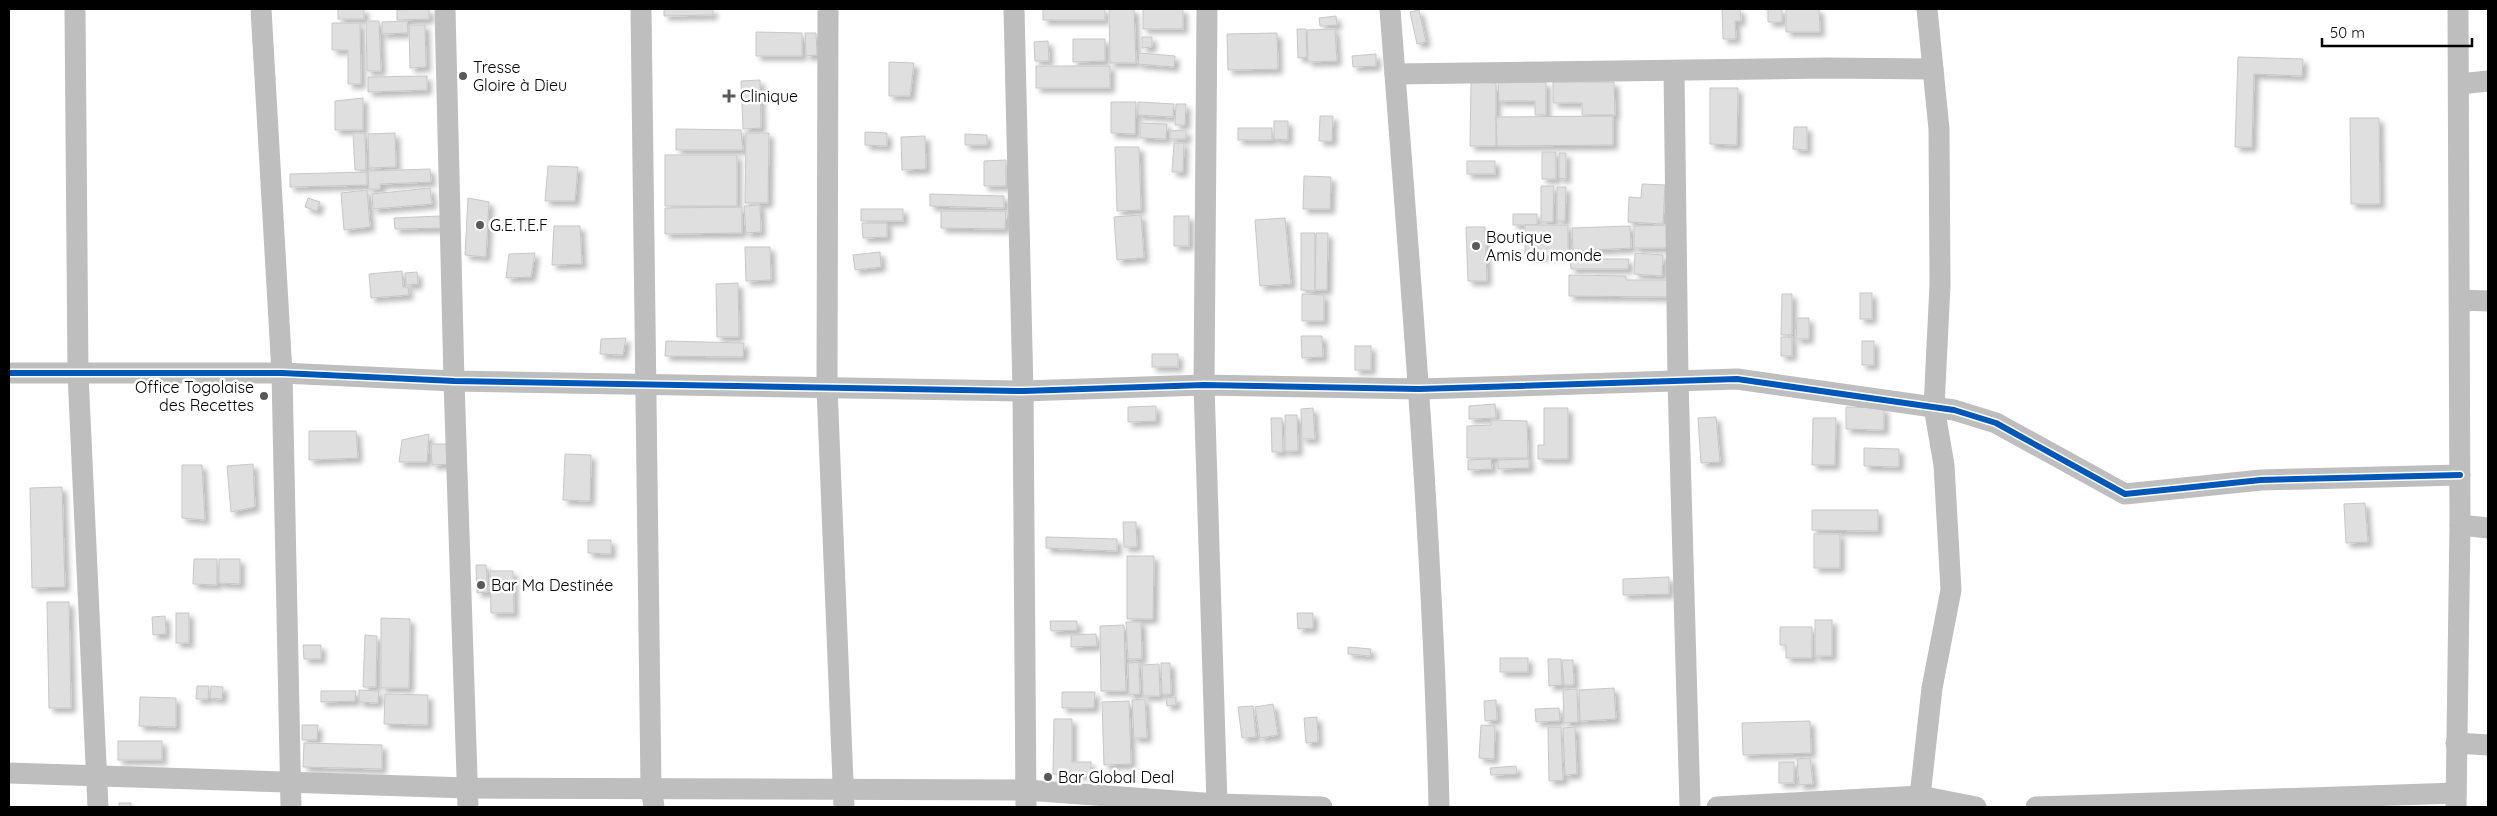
<svg xmlns="http://www.w3.org/2000/svg" width="2497" height="816" font-family="Quicksand,sans-serif">
	<defs>
		<filter id="shadow"><feDropShadow dx="4.5" dy="4.5" stdDeviation="2.5" flood-color="#0004"/></filter>
	</defs>
	<rect width="100%" height="100%" fill="#fff"/>
	<g fill="#dfdfdf" stroke="#c7c7c7" filter="url(#shadow)">
		<rect x="338" y="9" width="26" height="10"/>
		<polygon points="429,9 429,19 397,20 397,10"/>
		<polygon points="664,9 713,9 713,15 664,16"/>
		<rect x="1043" y="9" width="62" height="11"/>
		<polygon points="1109,9 1134,9 1136,63 1110,63"/>
		<rect x="1143" y="9" width="40" height="20"/>
		<polygon points="1722,9 1740,9 1741,21 1735,21 1736,39 1723,39"/>
		<polygon points="1761,9 1782,9 1782,22 1768,22 1768,10"/>
		<polygon points="1786,9 1819,9 1820,32 1786,32"/>
		<polygon points="1419,10 1426,42 1417,44 1410,12"/>
		<polygon points="1336,16 1337,25 1320,26 1319,18"/>
		<polygon points="366,21 379,21 381,71 367,71"/>
		<polygon points="407,21 408,33 382,34 382,22"/>
		<polygon points="332,23 360,23 361,84 348,84 348,50 332,50"/>
		<polygon points="409,25 425,25 426,67 410,68"/>
		<polygon points="1297,29 1306,29 1307,57 1298,58"/>
		<polygon points="1335,29 1337,61 1308,62 1307,30"/>
		<polygon points="756,32 802,33 802,56 756,56"/>
		<polygon points="805,33 816,33 817,55 806,56"/>
		<polygon points="1277,33 1278,69 1228,70 1227,34"/>
		<polygon points="1142,37 1152,37 1152,47 1142,48"/>
		<polygon points="1073,39 1105,39 1105,61 1073,62"/>
		<polygon points="1048,41 1049,61 1035,61 1034,42"/>
		<polygon points="1139,53 1175,56 1174,67 1138,64"/>
		<polygon points="1376,54 1376,66 1353,67 1352,56"/>
		<polygon points="2238,57 2303,59 2302,76 2254,74 2252,147 2235,147"/>
		<polygon points="889,62 914,63 910,96 889,96"/>
		<rect x="1036" y="66" width="74" height="22"/>
		<polygon points="427,76 427,90 368,92 368,77"/>
		<polygon points="760,80 761,128 743,129 741,81"/>
		<polygon points="1471,82 1496,83 1496,146 1470,146"/>
		<polygon points="1546,82 1546,115 1535,115 1535,101 1499,101 1498,83"/>
		<polygon points="1553,82 1614,82 1615,115 1582,115 1582,103 1553,103"/>
		<polygon points="1710,88 1738,88 1737,145 1710,144"/>
		<polygon points="363,98 363,130 335,130 335,101"/>
		<polygon points="1111,102 1136,102 1135,134 1111,133"/>
		<polygon points="1138,102 1174,104 1173,117 1138,115"/>
		<polygon points="1176,104 1186,104 1185,125 1175,125"/>
		<polygon points="1320,116 1333,116 1332,141 1319,141"/>
		<polygon points="1613,116 1613,145 1497,146 1496,117"/>
		<polygon points="2350,118 2379,118 2380,204 2351,204"/>
		<polygon points="1274,121 1288,121 1288,140 1274,139"/>
		<polygon points="1140,123 1167,124 1166,139 1140,138"/>
		<polygon points="1794,127 1807,127 1807,150 1793,149"/>
		<rect x="1238" y="128" width="34" height="12"/>
		<polygon points="676,129 741,130 743,150 676,150"/>
		<polygon points="1186,130 1186,139 1170,139 1170,131"/>
		<polygon points="865,132 887,133 887,146 865,145"/>
		<polygon points="353,133 365,133 366,170 355,170"/>
		<polygon points="395,133 396,167 369,168 368,134"/>
		<polygon points="746,133 769,133 768,203 745,203"/>
		<polygon points="965,134 987,135 987,145 965,145"/>
		<polygon points="925,136 926,169 902,170 901,137"/>
		<polygon points="1174,143 1184,143 1183,172 1172,172"/>
		<polygon points="1115,147 1139,147 1141,210 1117,211"/>
		<rect x="1542" y="152" width="14" height="27"/>
		<polygon points="1559,153 1566,153 1566,179 1559,178"/>
		<rect x="665" y="155" width="72" height="51"/>
		<polygon points="1006,160 1006,186 984,186 984,161"/>
		<rect x="1467" y="161" width="28" height="13"/>
		<polygon points="548,166 578,167 575,201 545,201"/>
		<polygon points="430,169 431,182 380,184 380,189 369,189 368,171"/>
		<polygon points="367,172 367,185 290,187 290,174"/>
		<polygon points="1304,176 1331,177 1330,209 1303,209"/>
		<polygon points="1642,184 1665,185 1663,224 1628,222 1629,197 1641,198"/>
		<polygon points="1541,186 1554,186 1553,222 1541,222"/>
		<polygon points="1557,187 1566,187 1565,221 1557,221"/>
		<polygon points="430,188 432,204 373,209 372,194"/>
		<polygon points="367,190 370,227 344,230 341,193"/>
		<polygon points="930,194 1004,196 1004,208 930,206"/>
		<polygon points="308,198 320,202 317,211 305,207"/>
		<polygon points="468,198 489,202 486,257 465,255"/>
		<polygon points="760,205 761,232 746,233 744,206"/>
		<polygon points="742,207 742,233 665,234 665,208"/>
		<rect x="861" y="209" width="42" height="12"/>
		<polygon points="941,211 1006,211 1005,229 941,228"/>
		<rect x="1513" y="214" width="24" height="11"/>
		<polygon points="1141,215 1144,258 1117,260 1114,217"/>
		<polygon points="440,216 442,228 395,229 394,218"/>
		<rect x="1174" y="216" width="15" height="30"/>
		<polygon points="1285,218 1291,284 1260,286 1255,220"/>
		<polygon points="862,223 887,223 887,237 863,238"/>
		<rect x="1525" y="225" width="43" height="31"/>
		<polygon points="1670,225 1670,248 1634,248 1634,226"/>
		<polygon points="554,226 580,226 582,264 552,265"/>
		<polygon points="1630,226 1631,248 1573,251 1572,228"/>
		<polygon points="1466,227 1485,227 1487,281 1468,281"/>
		<polygon points="1301,233 1315,233 1315,291 1301,290"/>
		<polygon points="1316,233 1328,233 1327,290 1315,290"/>
		<polygon points="745,247 770,247 771,280 746,281"/>
		<polygon points="880,252 881,267 855,270 853,255"/>
		<polygon points="535,253 531,277 506,278 509,254"/>
		<polygon points="1635,253 1663,255 1662,276 1634,274"/>
		<polygon points="1570,259 1629,259 1628,269 1571,269"/>
		<polygon points="402,271 403,287 408,287 409,295 371,298 369,274"/>
		<polygon points="417,272 418,284 406,285 405,273"/>
		<polygon points="1569,275 1626,276 1626,280 1669,280 1669,297 1569,296"/>
		<polygon points="738,283 739,337 717,337 716,284"/>
		<rect x="1860" y="293" width="12" height="26"/>
		<polygon points="1302,294 1324,295 1324,321 1302,321"/>
		<polygon points="1782,294 1792,294 1792,335 1781,335"/>
		<polygon points="1797,318 1809,318 1809,339 1796,339"/>
		<polygon points="1301,336 1322,336 1323,357 1302,358"/>
		<rect x="1781" y="337" width="11" height="19"/>
		<polygon points="626,338 623,355 600,354 601,339"/>
		<polygon points="666,341 744,343 743,357 665,356"/>
		<rect x="1862" y="341" width="12" height="24"/>
		<rect x="1355" y="346" width="16" height="24"/>
		<rect x="1152" y="354" width="26" height="13"/>
		<polygon points="1495,404 1496,418 1469,419 1469,406"/>
		<polygon points="1156,406 1156,421 1128,422 1128,407"/>
		<polygon points="1846,407 1884,408 1884,430 1846,429"/>
		<polygon points="1313,408 1315,439 1302,439 1301,409"/>
		<polygon points="1544,408 1568,408 1568,459 1538,459 1538,445 1544,445"/>
		<polygon points="1285,415 1297,415 1298,451 1285,451"/>
		<polygon points="1716,417 1720,462 1701,463 1698,418"/>
		<polygon points="1271,418 1282,418 1283,452 1272,452"/>
		<polygon points="1813,418 1836,418 1835,465 1812,465"/>
		<polygon points="1491,420 1527,421 1528,458 1467,458 1467,426 1491,425"/>
		<polygon points="309,431 356,431 358,458 309,460"/>
		<polygon points="429,434 427,462 399,462 402,440"/>
		<polygon points="431,444 453,444 453,464 432,465"/>
		<polygon points="1864,448 1899,449 1899,467 1864,466"/>
		<polygon points="565,454 591,455 590,501 563,500"/>
		<polygon points="1491,459 1492,469 1468,470 1468,460"/>
		<polygon points="1529,459 1529,468 1498,469 1498,460"/>
		<polygon points="253,464 255,507 231,512 227,466"/>
		<polygon points="182,465 202,465 205,520 182,518"/>
		<polygon points="62,487 65,587 32,588 30,488"/>
		<polygon points="2365,503 2368,542 2346,543 2344,504"/>
		<polygon points="1812,510 1878,510 1878,531 1812,530"/>
		<polygon points="1123,522 1136,522 1137,547 1124,547"/>
		<rect x="1814" y="534" width="26" height="34"/>
		<polygon points="1046,537 1117,539 1117,551 1046,548"/>
		<polygon points="588,540 611,540 611,554 588,553"/>
		<polygon points="1127,556 1154,556 1153,619 1127,619"/>
		<polygon points="194,559 217,559 217,585 193,584"/>
		<polygon points="219,559 240,559 240,584 219,583"/>
		<polygon points="476,565 486,565 488,592 477,593"/>
		<polygon points="490,571 513,571 514,613 491,613"/>
		<polygon points="1669,577 1669,594 1623,595 1623,579"/>
		<polygon points="47,602 69,602 71,708 49,708"/>
		<rect x="176" y="613" width="13" height="30"/>
		<polygon points="1297,613 1313,613 1313,628 1298,629"/>
		<polygon points="165,616 166,634 153,635 152,617"/>
		<polygon points="381,618 410,619 409,688 381,688"/>
		<rect x="1815" y="620" width="17" height="36"/>
		<polygon points="1050,621 1077,621 1077,630 1051,631"/>
		<polygon points="1126,622 1141,622 1142,659 1128,659"/>
		<polygon points="1124,625 1126,691 1101,691 1100,626"/>
		<polygon points="1780,627 1812,627 1812,658 1786,658 1786,645 1780,645"/>
		<polygon points="1096,634 1097,646 1071,647 1071,635"/>
		<polygon points="365,635 377,636 376,687 363,687"/>
		<polygon points="303,645 321,645 321,659 304,659"/>
		<polygon points="1348,647 1371,649 1370,656 1348,654"/>
		<rect x="1500" y="658" width="28" height="14"/>
		<polygon points="1548,659 1561,659 1562,685 1549,686"/>
		<polygon points="1562,660 1573,660 1574,685 1564,685"/>
		<polygon points="1139,662 1140,694 1129,695 1128,663"/>
		<polygon points="1161,663 1170,663 1171,694 1162,694"/>
		<polygon points="1159,664 1160,696 1143,696 1142,665"/>
		<polygon points="197,686 209,686 208,699 196,699"/>
		<polygon points="211,686 223,687 222,699 210,698"/>
		<polygon points="1614,688 1616,719 1580,721 1579,690"/>
		<polygon points="1577,689 1578,722 1564,723 1563,690"/>
		<polygon points="359,690 379,691 378,703 359,702"/>
		<polygon points="321,691 356,691 355,701 321,702"/>
		<polygon points="1062,692 1095,692 1094,708 1062,708"/>
		<polygon points="385,694 428,695 428,725 384,724"/>
		<polygon points="140,697 176,698 176,727 139,726"/>
		<polygon points="1176,697 1176,705 1167,706 1166,698"/>
		<polygon points="1145,699 1147,738 1134,738 1132,700"/>
		<polygon points="1496,700 1497,720 1485,721 1484,701"/>
		<polygon points="1129,701 1131,764 1104,765 1102,702"/>
		<polygon points="1273,704 1278,735 1260,738 1255,707"/>
		<polygon points="1253,706 1256,737 1242,738 1238,707"/>
		<polygon points="1559,708 1560,721 1536,722 1535,709"/>
		<polygon points="1317,717 1318,742 1306,743 1304,718"/>
		<polygon points="1054,719 1072,719 1072,762 1091,762 1091,775 1053,774"/>
		<polygon points="1810,721 1811,753 1743,755 1742,723"/>
		<polygon points="302,725 318,725 317,740 302,740"/>
		<polygon points="1481,725 1495,726 1494,759 1479,758"/>
		<polygon points="1548,727 1561,727 1563,780 1549,781"/>
		<polygon points="1575,727 1577,774 1565,775 1563,728"/>
		<rect x="118" y="741" width="44" height="19"/>
		<polygon points="304,743 382,745 382,769 303,767"/>
		<polygon points="1810,758 1813,784 1799,785 1797,759"/>
		<rect x="1779" y="762" width="15" height="21"/>
		<polygon points="1516,766 1517,774 1491,775 1490,768"/>
		<rect x="119" y="803" width="12" height="4"/>
	</g>
	<g fill="none" stroke-linecap="round" stroke-linejoin="round">
		<g stroke="#bebebe" stroke-width="21">
			<polyline points="75,9 78,374 98,807"/>
			<polyline points="261,9 282,373 291,807"/>
			<polyline points="445,9 454,381 468,807"/>
			<polyline points="641,9 651,788 654,807"/>
			<polyline points="828,9 827,387 844,807"/>
			<polyline points="1014,9 1023,391 1026,807"/>
			<path d="M1390,9C1410,275 1433,541 1439,807"/>
			<polyline points="1674,71 1678,381 1690,807"/>
			<polyline points="1395,74 1826,68 1933,69"/>
			<polyline points="2459,84 2488,81"/>
			<polyline points="2460,300 2488,301"/>
			<polyline points="9,373 282,373 454,381 1023,391 1204,385 1419,389 1737,379 1954,410 1996,423 2125,494 2261,480 2460,475"/>
			<polyline points="2460,525 2488,528"/>
			<polyline points="2456,743 2488,745"/>
			<polyline points="9,773 467,788 1026,790 1217,804 1204,385 1207,9"/>
			<polyline points="1218,807 1217,804 1322,807"/>
			<polyline points="1717,807 1920,796 1976,807"/>
			<polyline points="1922,807 1920,796 1932,688 1951,590 1944,465 1934,407 1940,285 1939,129 1927,9"/>
			<polyline points="2036,807 2456,793"/>
			<polyline points="2456,807 2460,525 2458,9"/>
		</g>
		<defs>
			<polyline id="cycleway" points="9,373 282,373 454,381 1023,391 1204,385 1419,389 1737,379 1954,410 1996,423 2125,494 2261,480 2460,475"/>
		</defs>
		<use href="#cycleway" stroke="#fff" stroke-width="9"/>
		<use href="#cycleway" stroke="#0057b8" stroke-width="6"/>
	</g>
	<g fill="#595959" stroke="#fff" stroke-width="2">
		<circle cx="463" cy="76" r="5"/>
		<path d="M726.5 88.5h5v5h5v5h-5v5h-5v-5h-5v-5h5z"/>
		<circle cx="480" cy="225" r="5"/>
		<circle cx="1476" cy="246" r="5"/>
		<circle cx="264" cy="396" r="5"/>
		<circle cx="481" cy="585" r="5"/>
		<circle cx="1048" cy="777" r="5"/>
	</g>
	<g text-anchor="middle" dominant-baseline="central" stroke-width="5" stroke-linejoin="round" paint-order="stroke">
		<g font-size="16" fill="#000" stroke="#fff" text-anchor="start">
			<text x="473" y="67">Tresse<tspan x="473" dy="18">Gloire à Dieu</tspan></text>
			<text x="740" y="96">Clinique</text>
			<text x="490" y="225">G.E.T.E.F</text>
			<text x="1486" y="237">Boutique<tspan x="1486" dy="18">Amis du monde</tspan></text>
			<text x="254" y="387" text-anchor="end">Office Togolaise<tspan x="254" dy="18">des Recettes</tspan></text>
			<text x="491" y="585">Bar Ma Destinée</text>
			<text x="1058" y="777">Bar Global Deal</text>
		</g>
	</g>
	<rect width="2497" height="816" fill="none" stroke="#000000" stroke-width="20"/>
	<path d="M2322 38v8h150v-8" fill="none" stroke="#000000" stroke-width="2.5"/>
	<text x="2330" y="38" font-size="15" fill="#000000" stroke="#ffffff" stroke-width="4" paint-order="stroke">50 m</text>
</svg>
